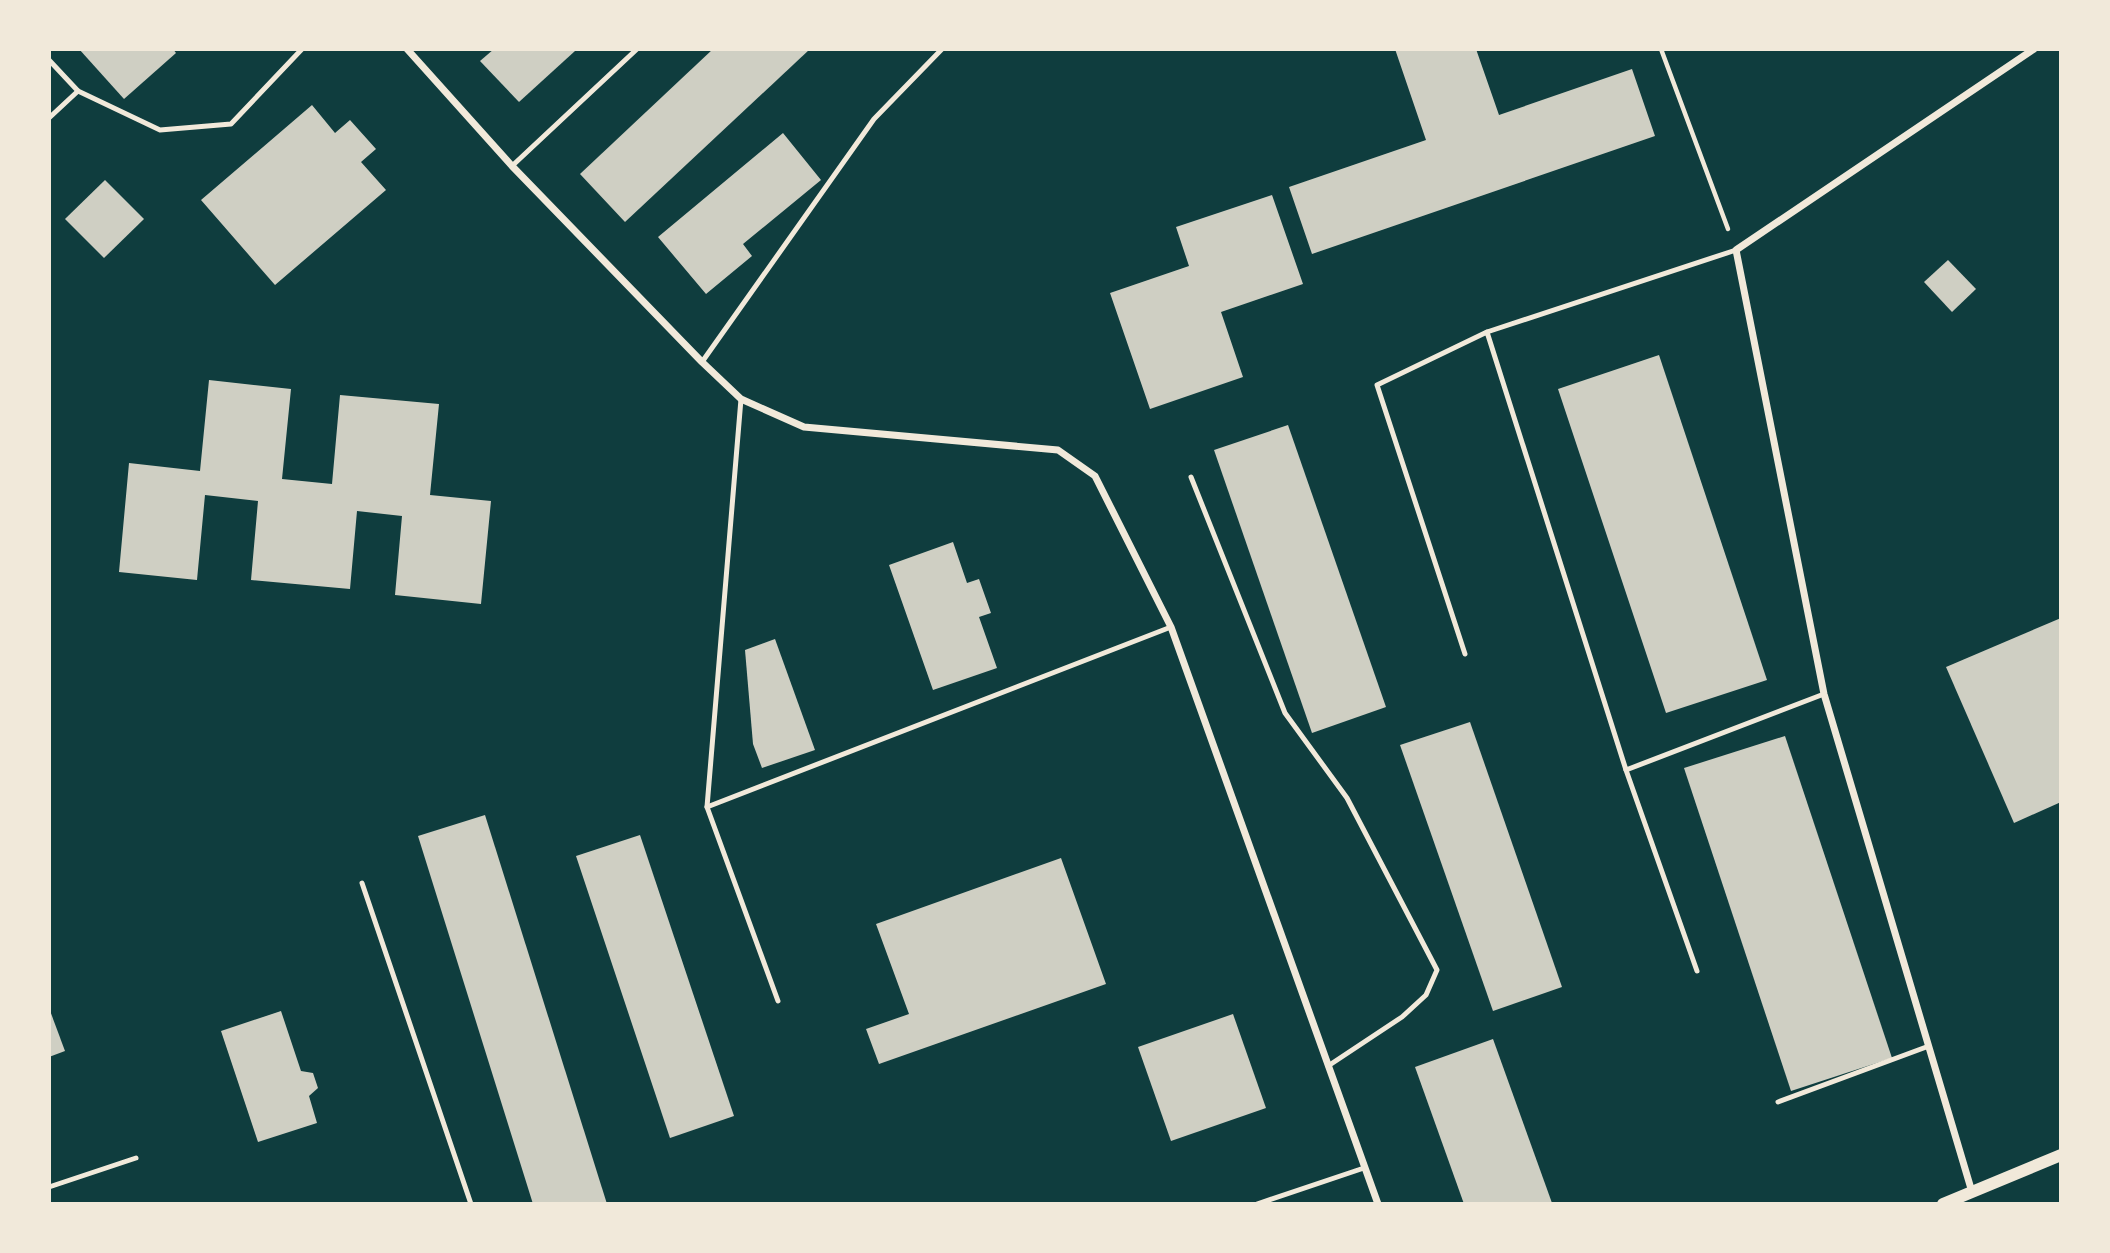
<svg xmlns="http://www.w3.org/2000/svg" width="2110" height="1253" font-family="'Exo 2',sans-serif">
	<rect width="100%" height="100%" fill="#0f3d3e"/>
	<g fill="#cfcfc3">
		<polygon points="79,49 173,49 176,53 124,99"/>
		<polygon points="494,49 573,49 575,51 519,102 480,61"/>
		<polygon points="713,49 810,49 625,222 580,174"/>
		<polygon points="1395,49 1476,49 1499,115 1632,69 1655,136 1312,254 1289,187 1426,140"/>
		<polygon points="312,105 335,133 350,120 376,149 361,162 386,190 275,285 201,200"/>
		<polygon points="783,133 821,180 743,244 752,256 706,294 658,237"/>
		<polygon points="105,180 144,219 104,258 65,219"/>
		<polygon points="1272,195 1303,284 1221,312 1243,377 1150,409 1110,293 1189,266 1176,227"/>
		<polygon points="1948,260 1976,289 1952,312 1924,282"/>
		<polygon points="1659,355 1767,680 1666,713 1558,389"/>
		<polygon points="209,380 291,389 282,479 332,484 340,395 439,404 430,495 491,501 481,604 395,595 402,516 357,511 350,589 251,580 258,501 205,495 197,580 119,572 129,463 200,471"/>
		<polygon points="1288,425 1386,707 1312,733 1214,450"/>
		<polygon points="953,542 967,583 979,579 991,613 979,617 997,668 933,690 889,565"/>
		<polygon points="2061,618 2061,802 2014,823 1946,667"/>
		<polygon points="775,639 815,750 762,768 753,744 745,650"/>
		<polygon points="1470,722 1562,987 1493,1011 1400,745"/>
		<polygon points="1785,736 1892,1058 1791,1091 1684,768"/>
		<polygon points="485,815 607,1204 533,1204 418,836"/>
		<polygon points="640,835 734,1116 670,1138 576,856"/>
		<polygon points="1061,858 1106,984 879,1064 866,1029 909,1014 876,924"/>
		<polygon points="49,1008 65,1051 49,1057"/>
		<polygon points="281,1011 301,1071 313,1073 318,1088 309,1096 317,1123 258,1142 221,1031"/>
		<polygon points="1233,1014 1266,1108 1171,1141 1138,1047"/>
		<polygon points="1493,1039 1552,1203 1550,1204 1464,1204 1415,1067"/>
	</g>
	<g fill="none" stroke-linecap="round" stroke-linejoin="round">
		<polyline stroke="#f1e9da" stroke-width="4.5" points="1661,49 1728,229"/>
		<g stroke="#f1e9da" stroke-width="5">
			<polyline points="49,60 78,91 160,130 231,124 302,49"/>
			<polyline points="49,118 78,91"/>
			<polyline points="512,166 637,49"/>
			<polyline points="1487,332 1736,250"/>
			<polyline points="702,362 874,119 942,49"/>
			<polyline points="1191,477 1285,713 1347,798 1437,970 1426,995 1402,1017 1328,1066"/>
			<polyline points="1465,654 1377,385 1487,332 1626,770 1824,694"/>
			<polyline points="1626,770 1697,971"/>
			<polyline points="707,807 741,399"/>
			<polyline points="362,883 471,1204"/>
			<polyline points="778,1001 707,807 1171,627"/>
			<polyline points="1778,1102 1929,1046"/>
			<polyline points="49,1187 136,1158"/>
			<polyline points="1257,1204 1364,1168"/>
		</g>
		<g stroke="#f1e9da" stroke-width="7">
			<polyline points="407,49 512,166 702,362 741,399 804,427 1058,450 1095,476 1171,627 1378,1204"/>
			<polyline points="1972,1192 1824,694 1736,250 2034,49"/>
		</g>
		<polyline stroke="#f1e9da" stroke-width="12" points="1943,1204 2061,1155"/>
	</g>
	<rect width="2110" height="1253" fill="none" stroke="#f1e9da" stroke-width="102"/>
</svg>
